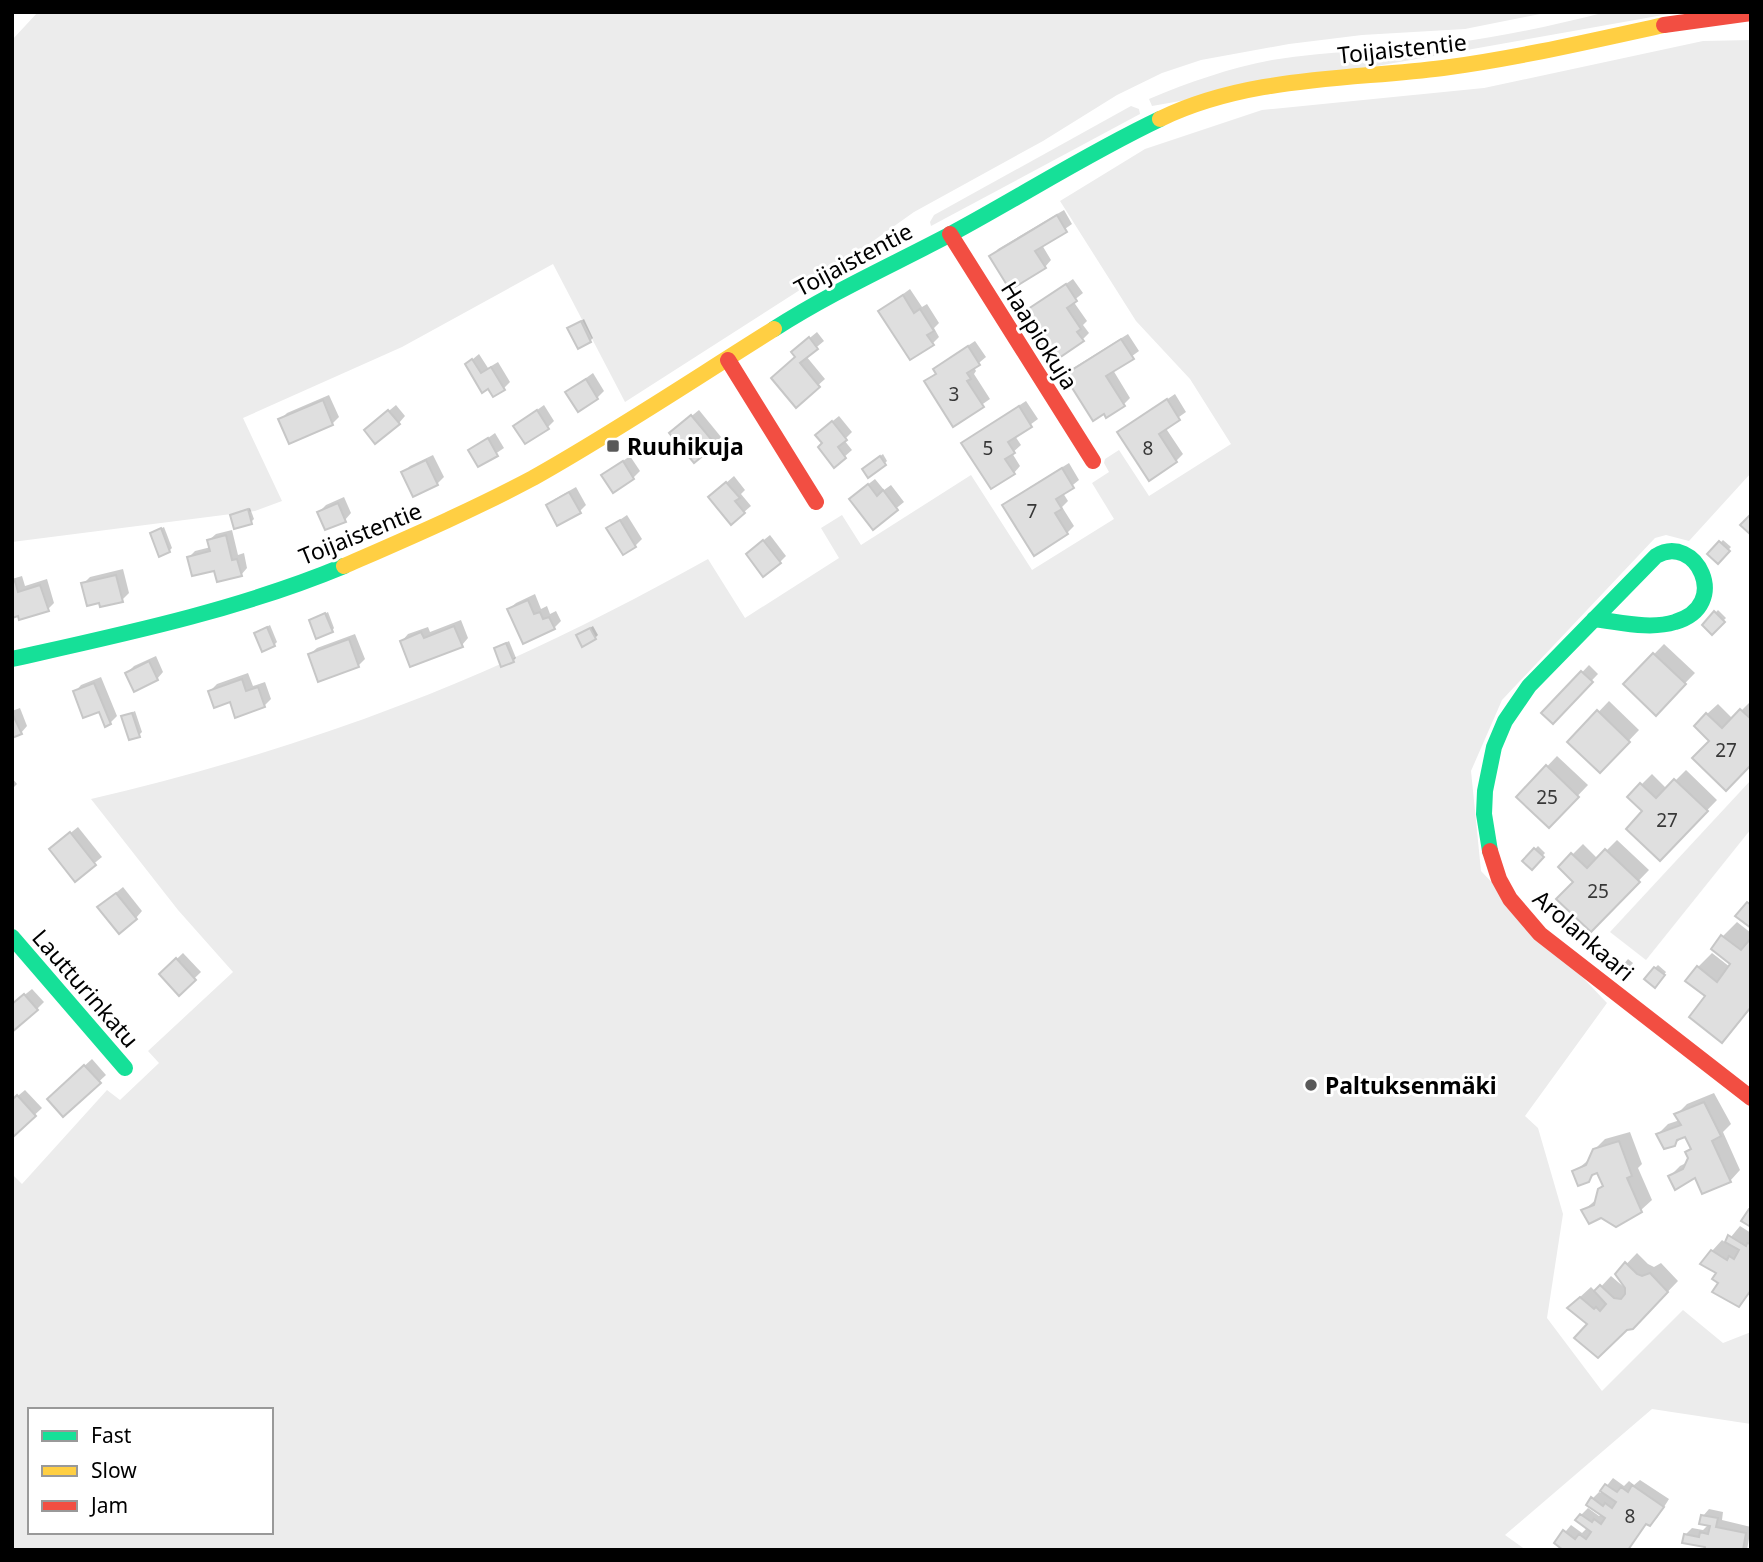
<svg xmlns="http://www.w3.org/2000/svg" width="1763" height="1562" font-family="'Noto Sans',sans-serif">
	<rect width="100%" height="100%" fill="#fff"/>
	<g fill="#ececec" fill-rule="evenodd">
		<polygon points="38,12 1550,12 1465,29 1362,35 1289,44 1201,60 1162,73 1117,95 1043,141 914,212 845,261 625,402 553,264 402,347 243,418 282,501 255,511 12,542 12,40"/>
		<path d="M1606,12H1680L1152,106L1149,99C1189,82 1230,68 1272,60C1332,50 1393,51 1453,43C1505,36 1555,25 1606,12Z"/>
		<path d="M1751,40V473L1689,541L1666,535L1655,538L1502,700L1471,771L1481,871L1607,1003L1525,1116L1538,1128L1563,1214L1547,1318L1602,1391L1683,1310L1723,1343L1751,1332V1424L1652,1409L1505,1535L1526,1550H12V1174L22,1184L107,1090L120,1100L159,1063L148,1051L233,972L178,910L91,799C197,774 300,744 401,705C507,665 609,614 708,559L745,618L839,558L821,528L842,515L861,545L971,475L1032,570L1114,519L1092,483L1109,472L1104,463L1105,459L1119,450L1149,496L1231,444L1190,379L1136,321L1060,201L1145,149L1262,110L1484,88L1703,41ZM30,1410H271V1532H30Z"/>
		<polygon points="1131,106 1139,109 1140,114 931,226 930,222 934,215"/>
		<polygon points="1751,780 1751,829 1646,960 1610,932"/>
	</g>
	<g fill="#0003">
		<polygon points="1064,210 1072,224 1042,245 1051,260 1045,267 992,256 998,249"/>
		<polygon points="1073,279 1083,293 1073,301 1087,321 1083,325 1089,333 1082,340 1024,313"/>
		<polygon points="910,289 922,307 927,304 939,323 934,328 939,337 933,343 880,311"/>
		<polygon points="584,319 593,338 590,341 569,328"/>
		<polygon points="817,332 824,341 806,356 825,379 796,405 797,357 800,346"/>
		<polygon points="1128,334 1139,351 1113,370 1130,398 1124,404 1066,375 1073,368"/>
		<polygon points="975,341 986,357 974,367 976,371 974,374 990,399 954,424 926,381 937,372 935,369 942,363"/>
		<polygon points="479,354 488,368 498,362 510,382 504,388 467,364"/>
		<polygon points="593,373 604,391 597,398 567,392"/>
		<polygon points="1175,394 1186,412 1165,427 1183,454 1176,461 1119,432"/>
		<polygon points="329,395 339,417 332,424 281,419 287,413"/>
		<polygon points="1026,401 1038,419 1015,436 1021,445 1012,453 1020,466 1014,473 963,443 970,437"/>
		<polygon points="396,405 405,416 399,423 373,424"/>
		<polygon points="544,405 554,421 548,427 515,426"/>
		<polygon points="699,410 721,437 715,444 678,427"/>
		<polygon points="839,416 852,432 844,440 852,450 835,465 824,443 824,428"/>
		<polygon points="495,433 504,448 479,465 470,451"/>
		<polygon points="883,454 887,461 885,463 867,466"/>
		<polygon points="433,455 444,477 437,484 403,473 410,466"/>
		<polygon points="630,456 640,471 633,478 603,475"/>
		<polygon points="1069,463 1079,480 1063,493 1068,501 1062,507 1074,526 1067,533 1005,506 1011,499"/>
		<polygon points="734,476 745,490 741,494 751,506 744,512 717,491"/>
		<polygon points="875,479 884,490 891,485 904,502 873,527 858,492"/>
		<polygon points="576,487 586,505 580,511 548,505 555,499"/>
		<polygon points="344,497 351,513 345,520 319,512 326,505"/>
		<polygon points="250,508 254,519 251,522 232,515"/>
		<polygon points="627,515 642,539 635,546 608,528"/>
		<polygon points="164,527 172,548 169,551 152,533"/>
		<polygon points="232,530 238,555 244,553 247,568 241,575 215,569 189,557 195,551 211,547 209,540 216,534"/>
		<polygon points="770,535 786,556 780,562 755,547"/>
		<polygon points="1723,540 1731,547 1718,561 1710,554"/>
		<polygon points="123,569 129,593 122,600 83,584 90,577"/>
		<polygon points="22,576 25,586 47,579 54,603 48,609 12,616 12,579"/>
		<polygon points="535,594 541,609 547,606 550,614 556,611 561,621 554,628 509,609 516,603"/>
		<polygon points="1718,610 1726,618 1712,632 1704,625"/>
		<polygon points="328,612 334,628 332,631 311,621"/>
		<polygon points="461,620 468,638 462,645 402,641 408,634 428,627 430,632"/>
		<polygon points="270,625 277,642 274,645 256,633"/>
		<polygon points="593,626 598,635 595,638 581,633"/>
		<polygon points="355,634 365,659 358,666 310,654 317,648"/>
		<polygon points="509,641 516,658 513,661 496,648"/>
		<polygon points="1664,644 1695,673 1656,713 1625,684"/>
		<polygon points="156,656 163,672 157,679 127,673 134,666"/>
		<polygon points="1589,665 1598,674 1553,721 1544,713"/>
		<polygon points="248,673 253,686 265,682 271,699 264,706 231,700 210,691 217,684"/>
		<polygon points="101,677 117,716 110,723 100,709 75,692 81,685"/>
		<polygon points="1609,701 1639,730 1600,771 1570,742"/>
		<polygon points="1751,701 1751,763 1707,714 1718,704 1733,719"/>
		<polygon points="20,708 27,726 21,733 12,736 12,711"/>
		<polygon points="135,711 142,732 139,735 123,717"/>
		<polygon points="1557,756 1588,785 1549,826 1518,797"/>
		<polygon points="1686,770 1717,800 1660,859 1645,811 1630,796 1652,774 1667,789"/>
		<polygon points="12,778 17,784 12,789"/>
		<polygon points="78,827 102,857 75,879 58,843"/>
		<polygon points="1617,840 1649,870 1591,930 1575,882 1560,867 1583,844 1598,859"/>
		<polygon points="1538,846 1545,853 1532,868 1524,861"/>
		<polygon points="123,887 142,911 136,918 106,901"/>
		<polygon points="1737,922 1751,933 1751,1008 1722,1041 1698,967 1712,953 1730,967 1733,963 1723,936"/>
		<polygon points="183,953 201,972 179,993 161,974"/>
		<polygon points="1628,959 1633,963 1628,969 1623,965"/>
		<polygon points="1658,965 1666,972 1658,983 1655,968"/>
		<polygon points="32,989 44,1002 37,1009 12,1005"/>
		<polygon points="92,1059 106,1075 64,1114 56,1092"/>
		<polygon points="25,1090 42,1108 12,1136 12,1101"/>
		<polygon points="1714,1093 1731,1124 1723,1132 1740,1170 1730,1181 1695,1175 1670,1176 1680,1166 1688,1162 1690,1158 1687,1153 1692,1148 1686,1135 1674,1144 1658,1134 1668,1124 1680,1120 1677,1114 1687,1104"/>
		<polygon points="1630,1132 1642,1164 1638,1168 1652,1200 1641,1210 1616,1225 1584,1210 1598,1198 1605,1185 1598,1170 1588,1181 1574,1172 1591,1158 1594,1150 1605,1139"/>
		<polygon points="1740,1226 1751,1233 1751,1292 1739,1305 1720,1282 1712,1251 1722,1240 1726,1243"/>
		<polygon points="1637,1253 1648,1264 1654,1267 1661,1263 1678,1281 1633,1328 1589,1324 1579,1298 1591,1287 1596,1292 1611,1276 1625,1288 1626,1287 1617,1274"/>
		<polygon points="1613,1478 1624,1486 1629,1481 1634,1485 1640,1480 1669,1499 1657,1518 1650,1524 1647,1522 1628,1550 1556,1543 1571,1525 1582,1533 1588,1527 1581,1515 1588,1508 1599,1516 1602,1514 1592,1499 1599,1492 1601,1493"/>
		<polygon points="1709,1509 1723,1512 1722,1520 1751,1527 1747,1550 1701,1550 1705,1546 1685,1535 1692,1528 1703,1530 1709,1524 1703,1516"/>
	</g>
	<g fill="#dfdfdf" stroke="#c7c7c7" stroke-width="2">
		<polygon points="1057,215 1067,232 1035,251 1046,268 1010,290 989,256"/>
		<polygon points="1066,284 1077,301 1067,308 1081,329 1077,332 1084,341 1059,358 1053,348 1047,352 1022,313"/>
		<polygon points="903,295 914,313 920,309 934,331 927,335 934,345 910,360 878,311"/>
		<polygon points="581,321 591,342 578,349 567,328"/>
		<polygon points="809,337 818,349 800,363 820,387 796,408 771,378 795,357 791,352"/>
		<polygon points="1121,339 1134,359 1106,376 1125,406 1106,418 1104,414 1093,421 1064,375"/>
		<polygon points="968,346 980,365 967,373 971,379 967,381 984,407 953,427 924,381 936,374 933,369"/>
		<polygon points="472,359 481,373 491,367 505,390 493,397 488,389 482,393 465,364"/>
		<polygon points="586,379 598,399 578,412 565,392"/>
		<polygon points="1167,399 1180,420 1159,434 1177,462 1149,481 1117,432"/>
		<polygon points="323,400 333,425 289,444 278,419"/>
		<polygon points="1019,406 1032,427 1008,442 1015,453 1005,459 1015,474 991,489 961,443"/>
		<polygon points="388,410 400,424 375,444 364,430"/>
		<polygon points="537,410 549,429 525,444 513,426"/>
		<polygon points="691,415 716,445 694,463 669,433"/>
		<polygon points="832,421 847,440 838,447 846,458 834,468 818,447 822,443 815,435"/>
		<polygon points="488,438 498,456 478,467 468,450"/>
		<polygon points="880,456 886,465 868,478 862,469"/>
		<polygon points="426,460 438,485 413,497 401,472"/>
		<polygon points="623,461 634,479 613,493 601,475"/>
		<polygon points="1062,468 1074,488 1056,499 1062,509 1055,513 1068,534 1034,556 1002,505"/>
		<polygon points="726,482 740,498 735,501 745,513 731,525 708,497"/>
		<polygon points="868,484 877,496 883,490 898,510 873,530 849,499"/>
		<polygon points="569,492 581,513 557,526 546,505"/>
		<polygon points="338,503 346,522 325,530 317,512"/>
		<polygon points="248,509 252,524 234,529 230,515"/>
		<polygon points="1751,514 1751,535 1740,525"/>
		<polygon points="620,520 636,547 623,555 606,528"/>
		<polygon points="161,528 170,552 159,557 150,533"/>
		<polygon points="226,535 232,560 237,559 242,576 217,582 214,571 192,576 187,557 210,551 207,540"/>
		<polygon points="763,540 781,563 763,577 746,554"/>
		<polygon points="1719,541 1730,551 1718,564 1707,554"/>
		<polygon points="116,575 123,602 100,607 99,603 87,606 81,583"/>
		<polygon points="15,581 18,592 40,585 49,611 19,620 18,616 12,618 12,582"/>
		<polygon points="528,600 534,614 540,612 543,619 549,617 555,629 523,644 507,609"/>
		<polygon points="1714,611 1725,622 1712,635 1702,625"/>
		<polygon points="325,613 333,632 316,639 309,620"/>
		<polygon points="454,626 463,647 410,667 400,641 421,632 424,638"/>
		<polygon points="267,627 275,646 262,652 254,633"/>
		<polygon points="590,628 596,639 582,647 576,635"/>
		<polygon points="349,639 359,667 318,682 308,654"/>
		<polygon points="506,643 514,662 501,667 494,648"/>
		<polygon points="1653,653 1686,684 1656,716 1623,684"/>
		<polygon points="149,661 158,680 134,692 125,673"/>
		<polygon points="1581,671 1593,682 1553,724 1541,713"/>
		<polygon points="242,679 246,691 258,687 265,707 235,718 230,702 214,708 208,691"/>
		<polygon points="94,683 111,724 105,727 99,712 83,718 73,691"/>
		<polygon points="1740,709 1751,719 1751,765 1726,791 1692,758 1709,741 1694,726 1706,713 1722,728"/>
		<polygon points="1597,710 1630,742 1600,773 1567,742"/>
		<polygon points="12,713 22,734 12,738"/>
		<polygon points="132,713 140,737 129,740 121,716"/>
		<polygon points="1546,765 1579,797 1549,828 1516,797"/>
		<polygon points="1674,779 1708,811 1660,861 1626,829 1642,811 1627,797 1640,783 1656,798"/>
		<polygon points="70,832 96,865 75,882 49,849"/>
		<polygon points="1534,848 1544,857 1532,870 1522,861"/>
		<polygon points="1605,849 1640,882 1591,932 1556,899 1573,882 1558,867 1571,853 1587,868"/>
		<polygon points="116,893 137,919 119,934 97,907"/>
		<polygon points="1747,902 1751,905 1751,928 1735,916"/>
		<polygon points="1721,935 1741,950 1751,938 1751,1007 1722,1043 1689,1017 1705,996 1685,981 1697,966 1717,982 1730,964 1711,949"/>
		<polygon points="176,958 196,980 179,996 159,974"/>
		<polygon points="1654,967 1665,975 1655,988 1644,979"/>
		<polygon points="24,994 38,1010 12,1032 12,1004"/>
		<polygon points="84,1065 101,1083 63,1117 47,1099"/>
		<polygon points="17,1095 36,1116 12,1138 12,1100"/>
		<polygon points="1704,1102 1721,1136 1712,1141 1731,1182 1702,1194 1695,1178 1675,1190 1668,1176 1683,1169 1688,1158 1685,1152 1691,1149 1685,1137 1677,1140 1675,1146 1664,1149 1656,1134 1681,1125 1674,1114"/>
		<polygon points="1619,1141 1632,1176 1627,1178 1642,1212 1616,1227 1601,1218 1589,1224 1581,1210 1594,1205 1598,1189 1603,1186 1597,1173 1592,1175 1589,1182 1578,1186 1572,1171 1586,1165 1593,1149"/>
		<polygon points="1749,1209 1751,1209 1751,1227 1741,1221"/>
		<polygon points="1728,1235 1746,1246 1747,1243 1751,1244 1751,1290 1739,1307 1712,1292 1718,1283 1712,1279 1716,1273 1700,1264 1711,1250 1727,1260 1729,1256 1734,1259 1739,1250 1725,1242"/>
		<polygon points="1625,1262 1637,1274 1642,1276 1650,1273 1668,1292 1633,1329 1627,1330 1598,1358 1574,1338 1587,1324 1567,1308 1580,1297 1594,1309 1596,1307 1600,1311 1606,1304 1594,1291 1600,1285 1614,1298 1621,1299 1625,1294 1625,1288 1615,1274"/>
		<polygon points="1605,1484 1617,1492 1621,1487 1628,1492 1632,1485 1664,1507 1650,1526 1646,1524 1628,1550 1563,1550 1554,1543 1563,1530 1575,1539 1579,1534 1586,1539 1591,1532 1575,1520 1580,1514 1592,1522 1594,1519 1601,1524 1605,1518 1586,1505 1591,1497 1603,1506 1605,1503 1612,1508 1616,1502 1600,1491"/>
		<polygon points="1701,1515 1718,1518 1716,1527 1746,1533 1743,1550 1705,1550 1705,1547 1682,1543 1684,1534 1699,1537 1700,1532 1708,1534 1710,1526 1699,1524"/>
	</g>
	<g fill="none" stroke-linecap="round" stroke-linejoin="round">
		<g stroke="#16e098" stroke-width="16">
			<path d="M774,329C830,293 890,266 949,235C1020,197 1088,153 1160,119"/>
			<path d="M12,659C124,634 238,610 344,566"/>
			<path d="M1490,851L1484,814L1485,791L1494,747L1505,721L1529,686L1656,556C1695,532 1733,605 1675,622C1650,630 1620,622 1594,619"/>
			<polyline points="12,937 125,1068"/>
		</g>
		<g stroke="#ffcf43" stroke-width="16">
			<path d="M1160,119C1249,76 1348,80 1443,68C1518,58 1591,41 1664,25"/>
			<path d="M344,566C408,538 471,511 533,478C615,432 694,379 774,329"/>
		</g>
		<g stroke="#f24e42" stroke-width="16">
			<polyline points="1664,25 1751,13"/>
			<polyline points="950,234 1093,461"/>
			<polyline points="728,360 816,502"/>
			<polyline points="1490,851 1499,879 1510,899 1540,934 1751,1098"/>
		</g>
	</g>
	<g fill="#595959" stroke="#fff" stroke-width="2.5">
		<rect x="606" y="439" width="14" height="14" rx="3.5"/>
		<circle cx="1311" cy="1085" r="7"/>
	</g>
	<g text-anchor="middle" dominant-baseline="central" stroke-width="6" stroke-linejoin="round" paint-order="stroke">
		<g font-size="19" fill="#383838">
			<text x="954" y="394">3</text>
			<text x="988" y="448">5</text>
			<text x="1148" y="448">8</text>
			<text x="1032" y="511">7</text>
			<text x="1726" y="750">27</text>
			<text x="1547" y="797">25</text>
			<text x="1667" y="820">27</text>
			<text x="1598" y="891">25</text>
			<text x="1630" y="1516">8</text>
		</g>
		<g font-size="23" fill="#000" stroke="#fff">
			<text transform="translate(1402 48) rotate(-6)">Toijaistentie</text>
			<text transform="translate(853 259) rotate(-28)">Toijaistentie</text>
			<text transform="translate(1040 335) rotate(58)">Haapiokuja</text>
			<text transform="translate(360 533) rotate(-22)">Toijaistentie</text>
			<text transform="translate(1584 935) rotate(41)">Arolankaari</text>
			<text transform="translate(86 988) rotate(49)">Lautturinkatu</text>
		</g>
		<g font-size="23" font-weight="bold" fill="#000" stroke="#fff" text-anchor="start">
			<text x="627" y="446">Ruuhikuja</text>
			<text x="1325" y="1085">Paltuksenmäki</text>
		</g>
	</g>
	<rect width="1763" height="1562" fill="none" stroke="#000000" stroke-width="28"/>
	<rect x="28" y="1408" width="245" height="126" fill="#ffffff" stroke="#999999" stroke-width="2"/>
	<rect x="42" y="1431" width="35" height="10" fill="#16e098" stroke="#999999" stroke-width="2"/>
	<text x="91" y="1443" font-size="21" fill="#000000">Fast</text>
	<rect x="42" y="1466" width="35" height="10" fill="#ffcf43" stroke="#999999" stroke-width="2"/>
	<text x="91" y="1478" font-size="21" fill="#000000">Slow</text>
	<rect x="42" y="1501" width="35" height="10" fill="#f24e42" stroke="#999999" stroke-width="2"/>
	<text x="91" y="1513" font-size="21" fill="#000000">Jam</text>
</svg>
